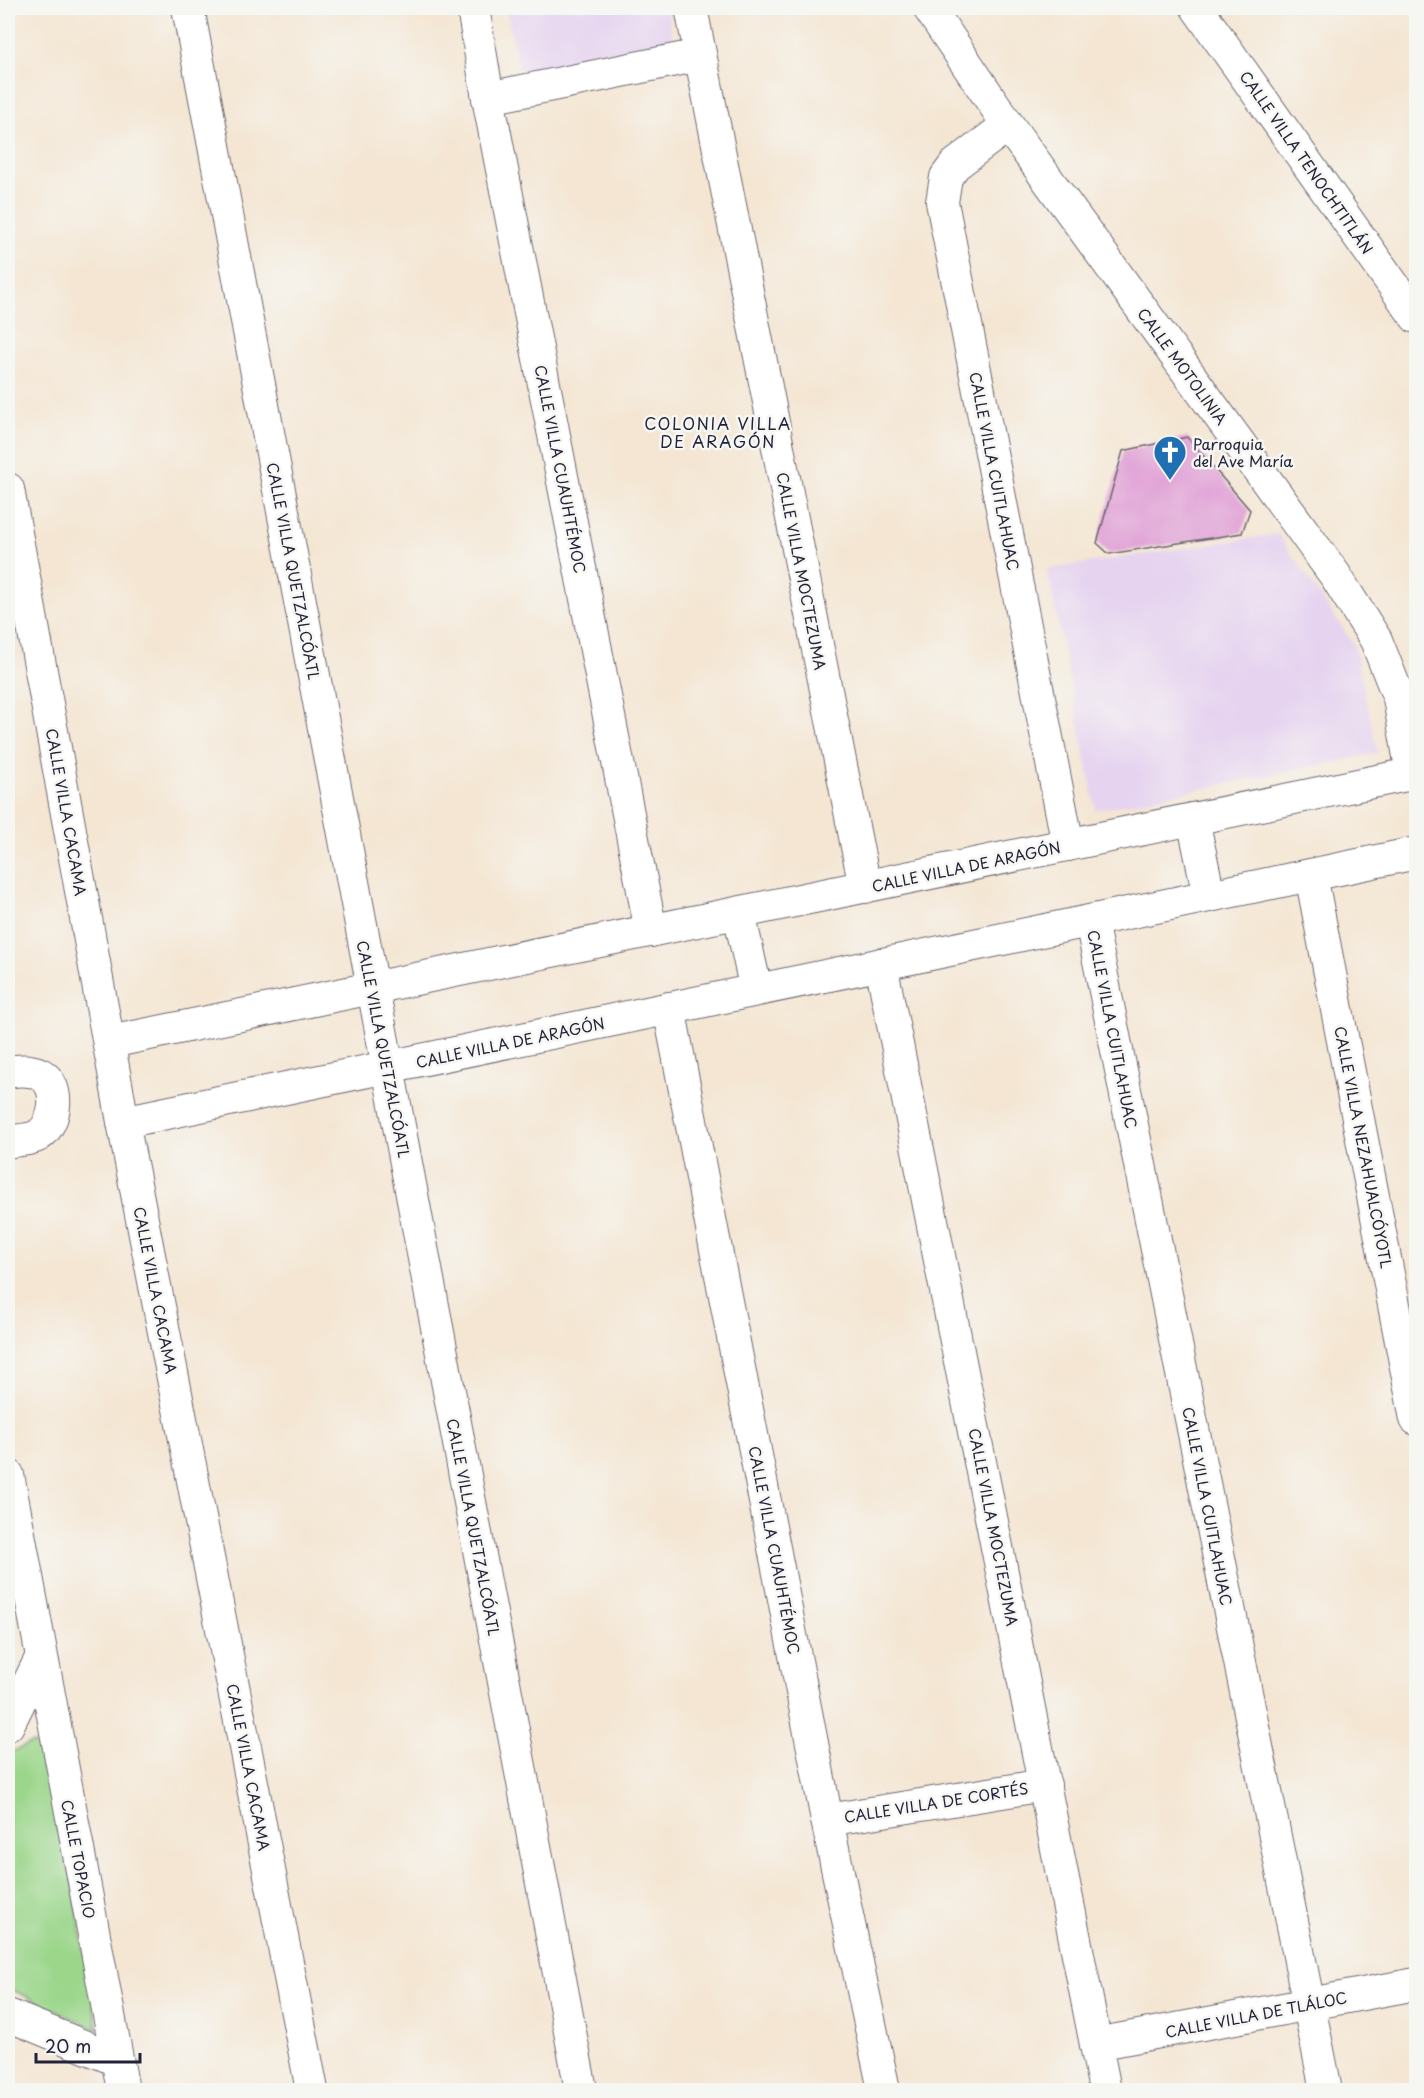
<svg xmlns="http://www.w3.org/2000/svg" width="1424" height="2098" font-family="'Playpen Sans',sans-serif">
	<rect width="100%" height="100%" fill="#f6f6f2"/>
	<filter id="ink" filterUnits="userSpaceOnUse"><feTurbulence type="fractalNoise" baseFrequency=".0167" numOctaves="2"/><feDisplacementMap in="SourceGraphic" scale="12" xChannelSelector="R" yChannelSelector="G"/><feConvolveMatrix kernelMatrix="1 2 1 2 8 2 1 2 1" color-interpolation-filters="sRGB"/></filter>
	<filter id="wash" filterUnits="userSpaceOnUse"><feTurbulence type="fractalNoise" baseFrequency=".008" numOctaves="4" result="noise"/><feDisplacementMap in="SourceGraphic" scale="24" xChannelSelector="R" yChannelSelector="G"/><feGaussianBlur stdDeviation="1.35" result="paint"/><feColorMatrix in="noise" values="0 0 0 0 0 0 0 0 0 0 0 0 0 0 0 0 0 1.4 0 .05"/><feComposite in="paint" operator="in"/></filter>
	<g filter="url(#wash)">
		<rect width="100%" height="100%" fill="#f4e6d3"/>
		<g fill="#e6d3f0">
			<polygon points="506,8 667,8 674,41 519,71"/>
			<polygon points="1278,534 1354,645 1378,753 1096,810 1047,569"/>
		</g>
		<polygon fill="#9bd68b" stroke="#5e7c63" stroke-width="1.5" points="32,1743 51,1757 98,2030 8,1988 8,1760 11,1752"/>
		<g id="blocks">
			<polygon fill="#df9bd4" points="1187,437 1250,510 1242,533 1109,554 1097,543 1123,451"/>
		</g>
	</g>
	<g filter="url(#ink)">
		<use href="#blocks" fill-opacity="0" stroke="#6c6770" stroke-width="1.5"/>
		<g fill="none" stroke-linecap="round" stroke-linejoin="round">
			<defs>
				<g id="minor">
					<polyline points="188,8 581,2090"/>
					<polyline points="473,8 488,98 651,931"/>
					<polyline points="691,8 865,887"/>
					<polyline points="929,8 1008,125 1335,575 1376,640 1399,698 1412,774"/>
					<polyline points="1197,8 1416,317"/>
					<polyline points="488,98 700,55"/>
					<polyline points="1008,125 955,165 946,177 942,202 1068,845"/>
					<polyline points="8,489 123,1122 312,2090"/>
					<polyline points="1193,819 1209,896"/>
					<polyline points="1311,875 1416,1419"/>
					<polyline points="739,913 756,990"/>
					<polyline points="1091,921 1326,2090"/>
					<polyline points="881,964 1105,2090"/>
					<polyline points="669,1008 827,1820 884,2090"/>
					<polyline points="110,1042 1416,773"/>
					<path d="M8,1072C18,1070 29,1069 40,1074C61,1085 57,1123 39,1135C32,1140 16,1140 8,1142"/>
					<polyline points="123,1122 1416,853"/>
					<polyline points="8,1475 123,2090"/>
					<polyline points="8,1725 41,1658"/>
					<polyline points="827,1820 1045,1785"/>
					<polyline points="8,2015 117,2060"/>
					<polyline points="1096,2044 1416,1984"/>
				</g>
			</defs>
			<use href="#minor" stroke="#6c6770" stroke-width="34"/>
			<use href="#minor" stroke="#fff" stroke-width="32"/>
		</g>
	</g>
	<defs>
		<symbol id="church-pin" viewBox="-11 -11 22 30"><path d="M0 17L-7.5 6A9.5 9.5 0 1 1 7.5 6Z" fill="#1f6fb2" stroke="#f6f6f2"/><path d="M-1.2-6h2.4v3.5h3.3v2.4h-3.3V6h-2.4V-.1h-3.3v-2.4h3.3Z" fill="#fff"/></symbol>
	</defs>
	<g fill-rule="evenodd">
		<use href="#church-pin" x="1151" y="433" width="38" height="52"/>
	</g>
	<g text-anchor="middle" dominant-baseline="central" stroke-width="5" stroke-linejoin="round" paint-order="stroke">
		<g font-size="15" fill="#22223b" stroke="#f6f6f2">
			<text transform="translate(1307 162) rotate(55)">CALLE VILLA TENOCHTITLÁN</text>
			<text transform="translate(1183 366) rotate(54)">CALLE MOTOLINIA</text>
			<text transform="translate(561 469) rotate(79)">CALLE VILLA CUAUHTÉMOC</text>
			<text transform="translate(995 471) rotate(79)">CALLE VILLA CUITLAHUAC</text>
			<text transform="translate(294 571) rotate(79)">CALLE VILLA QUETZALCÓATL</text>
			<text transform="translate(802 571) rotate(79)">CALLE VILLA MOCTEZUMA</text>
			<text transform="translate(67 812) rotate(80)">CALLE VILLA CACAMA</text>
			<text transform="translate(966 866) rotate(-12)">CALLE VILLA DE ARAGÓN</text>
			<text transform="translate(1113 1029) rotate(79)">CALLE VILLA CUITLAHUAC</text>
			<text transform="translate(510 1042) rotate(-12)">CALLE VILLA DE ARAGÓN</text>
			<text transform="translate(384 1049) rotate(79)">CALLE VILLA QUETZALCÓATL</text>
			<text transform="translate(1364 1147) rotate(79)">CALLE VILLA NEZAHUALCÓYOTL</text>
			<text transform="translate(156 1290) rotate(79)">CALLE VILLA CACAMA</text>
			<text transform="translate(1208 1506) rotate(79)">CALLE VILLA CUITLAHUAC</text>
			<text transform="translate(474 1527) rotate(79)">CALLE VILLA QUETZALCÓATL</text>
			<text transform="translate(994 1527) rotate(79)">CALLE VILLA MOCTEZUMA</text>
			<text transform="translate(775 1550) rotate(79)">CALLE VILLA CUAUHTÉMOC</text>
			<text transform="translate(249 1767) rotate(79)">CALLE VILLA CACAMA</text>
			<text transform="translate(936 1802) rotate(-9)">CALLE VILLA DE CORTÉS</text>
			<text transform="translate(79 1859) rotate(79)">CALLE TOPACIO</text>
			<text transform="translate(1256 2014) rotate(-11)">CALLE VILLA DE TLÁLOC</text>
		</g>
		<g font-size="15" fill="#22223b" stroke="#f6f6f2" text-anchor="start">
			<text x="1193" y="443">Parroquia<tspan x="1193" dy="17">del Ave María</tspan></text>
		</g>
		<g font-size="16" letter-spacing="1.5" fill="#22223b" stroke="#f6f6f2">
			<text x="718" y="423">COLONIA VILLA<tspan x="718" dy="18">DE ARAGÓN</tspan></text>
		</g>
	</g>
	<rect width="1424" height="2098" fill="none" stroke="#f6f6f2" stroke-width="30"/>
	<path d="M36 2053v9h104v-9" fill="none" stroke="#22223b" stroke-width="3"/>
	<text x="45" y="2053" font-size="18" fill="#22223b" stroke="#f6f6f2" stroke-width="4.5" paint-order="stroke">20 m</text>
</svg>
